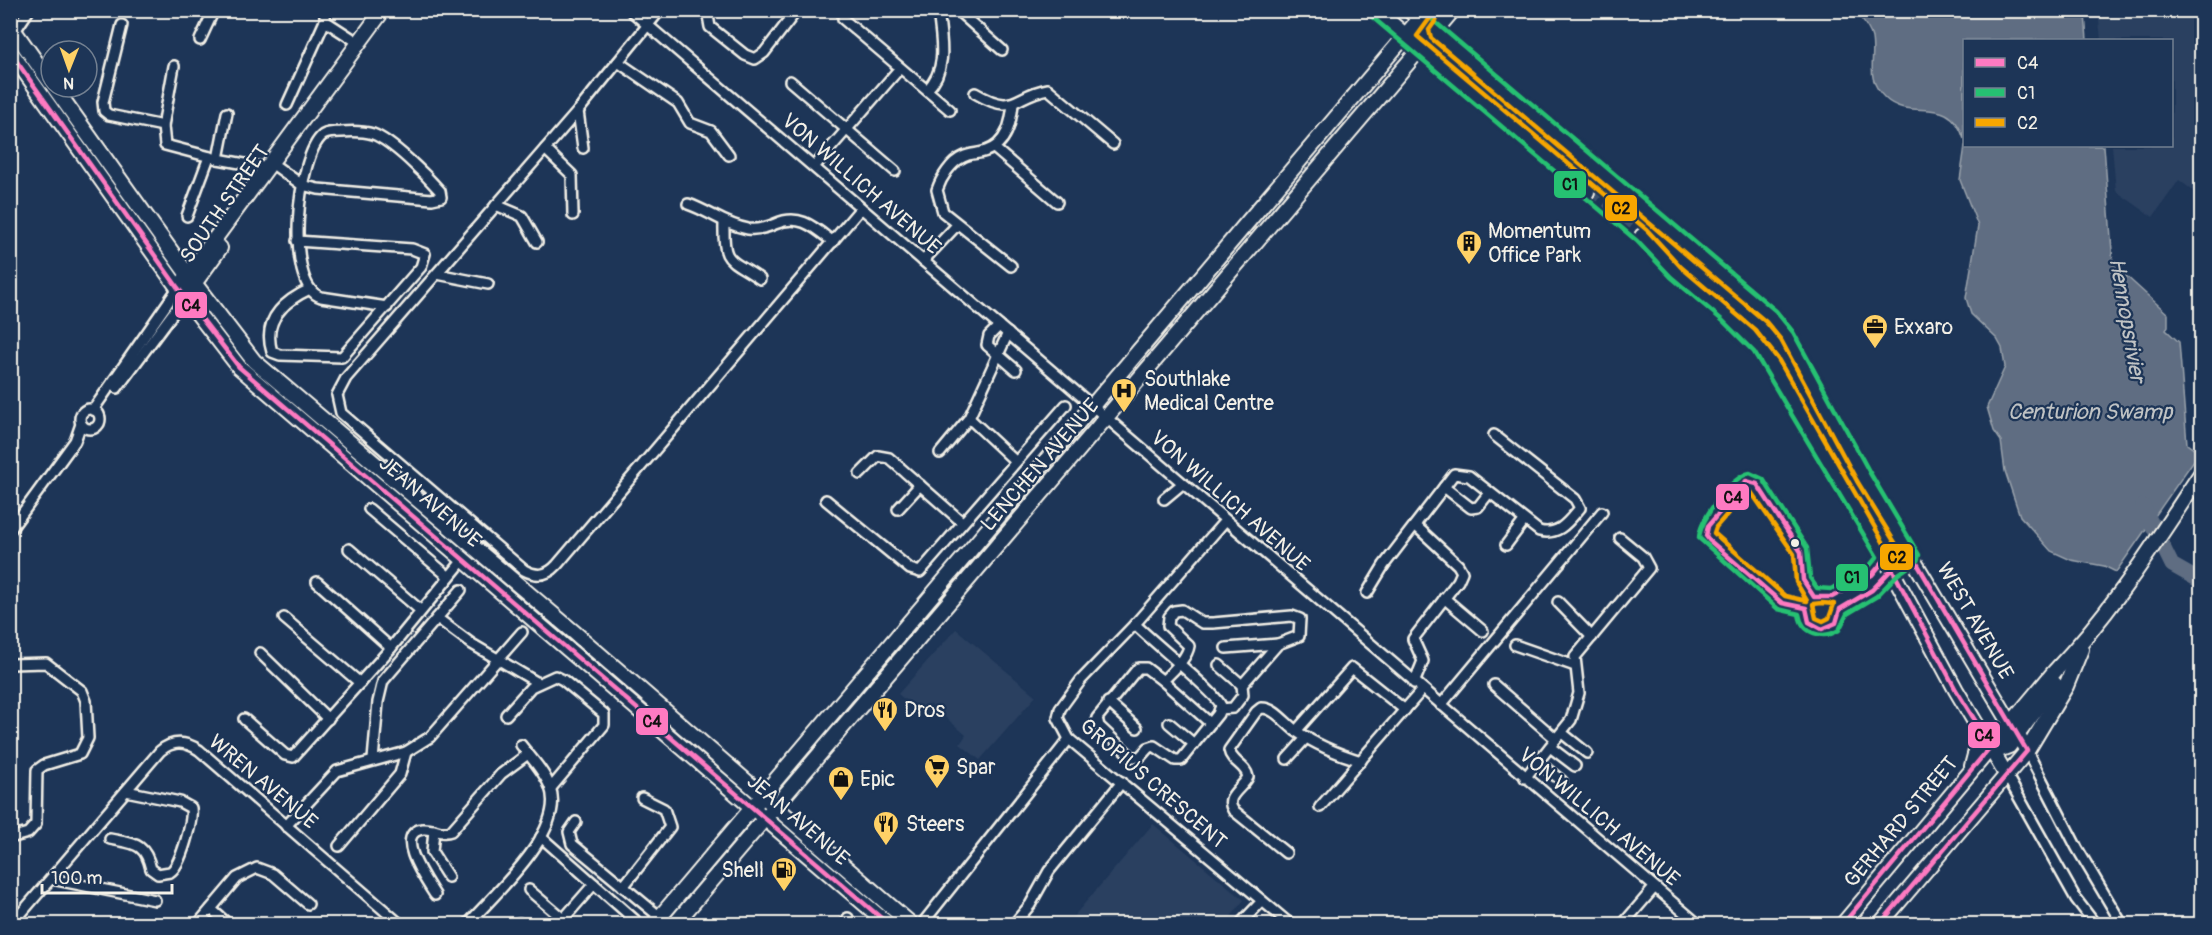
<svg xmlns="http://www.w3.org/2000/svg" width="2212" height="935" font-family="Pangolin,sans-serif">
	<rect width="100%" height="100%" fill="#1d3557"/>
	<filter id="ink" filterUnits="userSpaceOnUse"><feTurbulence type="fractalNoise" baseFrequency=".0167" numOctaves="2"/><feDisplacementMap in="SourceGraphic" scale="12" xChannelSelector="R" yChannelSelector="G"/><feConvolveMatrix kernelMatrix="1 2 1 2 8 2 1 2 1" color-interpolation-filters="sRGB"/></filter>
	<g filter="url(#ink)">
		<g fill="#2a4060">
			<polygon points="2098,11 2201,11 2201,197 2179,180 2153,217 2116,191 2112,146 2172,146 2172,40 2101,40"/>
			<polygon points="956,629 1036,696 980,760 960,744 966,735 930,704 921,713 898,694"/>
			<polygon points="1153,824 1244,900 1225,924 1067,924"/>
		</g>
		<g fill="#5e6d82" stroke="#9aa2ab" stroke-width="1.5">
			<path d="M1855,11H2081L2085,14L2087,40H1964V139C1949,91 1911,123 1885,98C1864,77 1876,61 1872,38C1870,28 1861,19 1855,11Z"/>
			<polygon points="1965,146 2104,146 2113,264 2168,314 2168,326 2166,330 2179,342 2187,444 2199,453 2116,572 2104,566 2071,560 2051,551 2020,516 2005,471 2001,441 1994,431 1987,407 2005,367 2002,348 1997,339 1971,314 1966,298 1978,226 1960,180"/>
		</g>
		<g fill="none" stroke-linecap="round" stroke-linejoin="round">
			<polyline stroke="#5e6d82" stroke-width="15" points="2143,506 2172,565 2202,582"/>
			<polyline stroke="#3d516d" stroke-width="14" stroke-dasharray="14 7" stroke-linecap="butt" points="1587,192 1642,236"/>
			<defs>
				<g id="street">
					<polyline points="630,10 1698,924"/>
					<path d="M660,10L578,111L346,378L337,395L341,413L524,570C537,577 547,576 557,565L861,208"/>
					<polyline points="707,10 710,27 745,55 755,59 764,53 797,10"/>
					<polyline points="957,10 1002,50"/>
					<polyline points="843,19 950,110"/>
					<polyline points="325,21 359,43"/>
					<polyline points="122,25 103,102 104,111 109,115 163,126"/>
					<polyline points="15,31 29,10"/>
					<polyline points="200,40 214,10"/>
					<polyline points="618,62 678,103 690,123 711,131 729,155"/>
					<polyline points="174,66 163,126 165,145 218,159 267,168"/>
					<polyline points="790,81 895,171"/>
					<path d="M927,90C949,67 941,40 938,10"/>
					<path d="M975,93C1016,117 1013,95 1048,89L1113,144"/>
					<polyline points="287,105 325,21 325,10"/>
					<polyline points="578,111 583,148"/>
					<polyline points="994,148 1057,202"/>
					<polyline points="545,149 572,175 573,215"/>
					<polyline points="218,159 227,113"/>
					<path d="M277,167L302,185L318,189L432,199L441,197L440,191C426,175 392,141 373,134C363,131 352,131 341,132C335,132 328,132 323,135C297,155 284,286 321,297L387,307"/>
					<polyline points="814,167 900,68"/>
					<path d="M688,204C709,211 725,225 748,229C758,230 766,228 775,224C800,213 814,227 833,242"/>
					<polyline points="496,205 522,216 537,242"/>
					<polyline points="187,216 209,157"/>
					<path d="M724,223C723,264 728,257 760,279"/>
					<path d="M297,241L412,249L425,254L421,267L342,357L280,355L272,352C262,320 284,301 310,289"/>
					<polyline points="923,261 957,225"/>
					<path d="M1011,266L943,212L937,190C941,178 951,162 963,157C970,153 979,154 986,151C1007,144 1011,123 1013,104"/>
					<polyline points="437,274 488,284"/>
					<polyline points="999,326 989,336 987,345 1016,370"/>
					<polyline points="117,388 185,297"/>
					<circle cx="90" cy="419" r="10"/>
					<polyline points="93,410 178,288"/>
					<polyline points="969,418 1015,461"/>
					<polyline points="940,453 969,418 1008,333"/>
					<polyline points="860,474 878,456 889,458 962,522"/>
					<polyline points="1444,487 1471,508 1478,507 1489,493"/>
					<polyline points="1164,499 1182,484"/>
					<polyline points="826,500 910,569 920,572 1066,405"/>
					<polyline points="369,509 448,576"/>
					<polyline points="898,509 920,485"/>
					<polyline points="1224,522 1135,624 1081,680 1060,709 1058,718 1069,739 1290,924"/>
					<polyline points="10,530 75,441 81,424"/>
					<polyline points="1506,545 1524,521"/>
					<polyline points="349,549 420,610"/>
					<polyline points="317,582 391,648"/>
					<path d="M1367,593L1384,565L1454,474L1469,476L1539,531C1559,536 1568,522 1580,508L1575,499L1494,435"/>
					<polyline points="1444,598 1483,631"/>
					<polyline points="1558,602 1592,637"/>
					<polyline points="284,618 360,683"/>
					<polyline points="437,618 472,644 538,683"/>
					<path d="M1135,624C1148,638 1219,695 1221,706L1218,714L1181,760H1175L1154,746L1148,748L1140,757H1132L1099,726L1097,718L1138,668H1146L1163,681C1171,672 1187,659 1189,646L1168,626L1169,617L1174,611L1182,610L1202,623H1213L1292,616L1300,619L1299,636L1278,644L1242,685L1219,665"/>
					<polyline points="1515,645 1575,666"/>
					<polyline points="1226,648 1278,644"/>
					<polyline points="260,653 328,719"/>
					<polyline points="10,664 46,663 82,691 86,701 88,738 80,754 44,765 37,770 36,824 28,833 10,838"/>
					<polyline points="1163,681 1210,723"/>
					<polyline points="1414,683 1423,661 1413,639 1458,581 1462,572 1458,565 1415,525"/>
					<polyline points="1494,685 1556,739"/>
					<polyline points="1108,702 1137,728"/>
					<polyline points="1441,705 1602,512"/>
					<polyline points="1220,709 1233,708 1243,695 1242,685"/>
					<polyline points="506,715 531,687 555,676 563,680 604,714 604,725 551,788"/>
					<polyline points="244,719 285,755 293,757 391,648 464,559"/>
					<polyline points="1169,723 1194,744"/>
					<polyline points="1296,731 1352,668 1405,710"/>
					<polyline points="1562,733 1587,753"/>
					<polyline points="1550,747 1575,766"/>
					<polyline points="2027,751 2077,848 2122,924"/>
					<polyline points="1287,759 1307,737"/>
					<polyline points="373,760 378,702 383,681 461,590"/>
					<polyline points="1538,762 1562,781"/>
					<polyline points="2007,776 2076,899 2095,924"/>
					<polyline points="1525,778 1571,720 1579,693 1575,657 1649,568 1643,557 1620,538"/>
					<polyline points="1320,807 1422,690"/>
					<polyline points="576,822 569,832 572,844 660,917"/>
					<polyline points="286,826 337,771 406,752 430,737 522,632"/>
					<polyline points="434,830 432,852 448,877"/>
					<polyline points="541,837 635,920"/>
					<path d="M110,839C134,844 145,842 151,869L158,874L170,872C181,866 193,820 191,808L180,802L126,791"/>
					<polyline points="339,846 400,774 406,752"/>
					<path d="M1286,853L1233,810C1224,796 1242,789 1248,777C1246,765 1231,762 1229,750L1256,712L1261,708C1274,707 1285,723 1296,731C1316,745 1338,754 1361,761"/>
					<polyline points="51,879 155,900"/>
					<polyline points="623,887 670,827 664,809 642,798"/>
					<polyline points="529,890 569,924"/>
					<path d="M435,895C427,882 392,833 423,829C434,828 441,835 451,831L501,774L528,754"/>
					<polyline points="211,909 228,924"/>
					<path d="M12,924L160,751C173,740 185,741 199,750L400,924"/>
					<polyline points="198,924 237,878 257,868 273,874 308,904"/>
					<path d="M468,924C494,894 567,831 550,787C544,771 531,758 521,745"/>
					<polyline points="517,924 519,923"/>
					<polyline points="559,924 594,884"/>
					<polyline points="845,924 848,918"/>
					<polyline points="922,924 1069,739"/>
					<polyline points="1014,924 1030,905 1049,871 1122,782"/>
					<polyline points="1240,924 1262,901"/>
					<polyline points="1623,924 1654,888"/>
				</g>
				<g id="secondary">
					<polyline points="1376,10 1587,192"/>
					<polyline points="1409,10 1771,317 1787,336 1864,477 2027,751"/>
					<polyline points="10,25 51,83"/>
					<polyline points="10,51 178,288 239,367 888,924"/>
					<polyline points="54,87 188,275 254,361 575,633 911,924"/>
					<polyline points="1642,236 1676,272 1750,335 1772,363 1867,525 1956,690 2007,776"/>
					<polyline points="183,282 383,10"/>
					<polyline points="191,288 220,248"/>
					<polyline points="1991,746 1999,750 2009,746 2055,684"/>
					<polyline points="1972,766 1977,747 1975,723"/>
					<polyline points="654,924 1427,10"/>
					<polyline points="675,924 1453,10"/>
					<path d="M1843,924L2055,671C2113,611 2156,541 2202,472"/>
					<polyline points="1880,924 2027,751 2066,686 2081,649"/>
				</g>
			</defs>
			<use href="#street" stroke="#f4f1e8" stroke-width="14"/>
			<use href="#secondary" stroke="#f4f1e8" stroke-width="18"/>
			<use href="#street" stroke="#1d3557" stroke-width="9"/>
			<use href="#secondary" stroke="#1d3557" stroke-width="14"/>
			<defs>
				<g id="bus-1">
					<polyline points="10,52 178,288 239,367 888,924"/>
					<polyline points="1843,924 1991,746 1956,690 1892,569 1872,590 1840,609 1836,623 1822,629 1809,622 1806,608 1782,603 1709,540 1706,536 1708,526 1746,481 1757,484 1801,552 1803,580 1814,597 1832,597 1872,575 1886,558 1908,548 2027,751 1880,924"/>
				</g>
				<path id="bus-2" d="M1371,16L1637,241L1671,277L1722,320L1754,352L1877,557L1867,569L1831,589L1817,588L1810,578L1807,548L1763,479L1750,473C1731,477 1700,519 1699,538L1778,609L1799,614C1802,634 1823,640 1839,630L1847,614L1877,596L1897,575L1917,561L1919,555L1870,473L1793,332L1776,311L1421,10"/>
				<g id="bus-3">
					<polyline points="1433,14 1417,36 1647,230 1681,267 1755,330 1778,359 1893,559 1902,554 1857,481 1781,340 1766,322 1431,38 1429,30 1443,10"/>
					<polygon points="1749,489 1794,554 1796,582 1807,601 1785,596 1714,533 1716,527"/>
					<polygon points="1822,603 1834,604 1829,618 1823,621 1816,618 1813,604"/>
				</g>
			</defs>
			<use href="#bus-1" stroke="#1d3557" stroke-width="9"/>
			<use href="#bus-2" stroke="#1d3557" stroke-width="9"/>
			<use href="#bus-3" stroke="#1d3557" stroke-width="9"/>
			<use href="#bus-1" stroke="#fe7ac1" stroke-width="4.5"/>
			<use href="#bus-2" stroke="#26c172" stroke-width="4.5"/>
			<use href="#bus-3" stroke="#f7a600" stroke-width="4.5"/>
		</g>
	</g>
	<defs>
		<symbol id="building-pin" viewBox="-11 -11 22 30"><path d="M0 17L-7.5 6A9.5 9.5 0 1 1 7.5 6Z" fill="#ffd166" stroke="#1d3557"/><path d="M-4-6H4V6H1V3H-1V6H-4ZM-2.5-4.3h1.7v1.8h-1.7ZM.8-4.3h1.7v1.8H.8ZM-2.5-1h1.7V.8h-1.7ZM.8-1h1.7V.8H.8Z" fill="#111"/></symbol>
		<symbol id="office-pin" viewBox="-11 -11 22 30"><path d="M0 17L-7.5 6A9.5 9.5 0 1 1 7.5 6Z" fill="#ffd166" stroke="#1d3557"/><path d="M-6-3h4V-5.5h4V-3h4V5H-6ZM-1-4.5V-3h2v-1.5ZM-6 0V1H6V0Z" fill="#111"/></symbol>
		<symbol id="hospital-pin" viewBox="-11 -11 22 30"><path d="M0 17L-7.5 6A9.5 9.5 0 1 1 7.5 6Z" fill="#ffd166" stroke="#1d3557"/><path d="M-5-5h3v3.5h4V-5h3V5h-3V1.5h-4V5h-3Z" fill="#111"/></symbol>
		<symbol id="restaurant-pin" viewBox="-11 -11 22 30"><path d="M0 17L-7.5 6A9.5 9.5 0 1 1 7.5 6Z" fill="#ffd166" stroke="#1d3557"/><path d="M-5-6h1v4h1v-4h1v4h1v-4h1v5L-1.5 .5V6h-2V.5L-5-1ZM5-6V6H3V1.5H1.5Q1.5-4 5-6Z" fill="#111"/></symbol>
		<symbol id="supermarket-pin" viewBox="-11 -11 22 30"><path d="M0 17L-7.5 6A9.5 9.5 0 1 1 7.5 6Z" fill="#ffd166" stroke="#1d3557"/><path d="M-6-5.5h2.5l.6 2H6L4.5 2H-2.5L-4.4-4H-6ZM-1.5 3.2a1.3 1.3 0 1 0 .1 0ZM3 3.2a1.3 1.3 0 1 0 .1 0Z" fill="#111"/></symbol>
		<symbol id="shop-pin" viewBox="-11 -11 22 30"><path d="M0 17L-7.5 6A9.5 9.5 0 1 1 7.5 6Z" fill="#ffd166" stroke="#1d3557"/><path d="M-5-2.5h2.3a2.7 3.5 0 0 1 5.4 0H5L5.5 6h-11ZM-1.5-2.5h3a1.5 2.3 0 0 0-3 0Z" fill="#111"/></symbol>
		<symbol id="fuel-pin" viewBox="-11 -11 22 30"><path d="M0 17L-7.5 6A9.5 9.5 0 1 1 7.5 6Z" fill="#ffd166" stroke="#1d3557"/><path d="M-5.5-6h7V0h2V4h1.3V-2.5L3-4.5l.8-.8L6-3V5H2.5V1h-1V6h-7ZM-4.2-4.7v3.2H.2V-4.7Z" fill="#111"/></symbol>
	</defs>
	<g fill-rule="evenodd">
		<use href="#building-pin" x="1454" y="228" width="30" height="40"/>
		<use href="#office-pin" x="1860" y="312" width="30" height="40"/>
		<use href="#hospital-pin" x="1109" y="376" width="30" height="40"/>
		<use href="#restaurant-pin" x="870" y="695" width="30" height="40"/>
		<use href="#supermarket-pin" x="922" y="752" width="30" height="40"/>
		<use href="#shop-pin" x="826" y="764" width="30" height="40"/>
		<use href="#restaurant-pin" x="871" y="809" width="30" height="40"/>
		<use href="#fuel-pin" x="769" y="855" width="30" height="40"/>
	</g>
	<circle fill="#f4f1e8" stroke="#1d3557" stroke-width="2" cx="1795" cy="543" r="5"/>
	<g text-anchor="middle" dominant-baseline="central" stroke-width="4.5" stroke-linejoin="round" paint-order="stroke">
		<g font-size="21" fill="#f4f1e8" stroke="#1d3557">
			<text transform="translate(861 184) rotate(41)">VON WILLICH AVENUE</text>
			<text transform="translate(225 204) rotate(-55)">SOUTH STREET</text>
			<text transform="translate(1040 465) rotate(-49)">LENCHEN AVENUE</text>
			<text transform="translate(1230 501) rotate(41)">VON WILLICH AVENUE</text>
			<text transform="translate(430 502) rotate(41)">JEAN AVENUE</text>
			<text transform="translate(1975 621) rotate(60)">WEST AVENUE</text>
			<text transform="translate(263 782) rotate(40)">WREN AVENUE</text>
			<text transform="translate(1153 784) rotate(41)">GROPIUS CRESCENT</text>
			<text transform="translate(1599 817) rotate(40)">VON WILLICH AVENUE</text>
			<text transform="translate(798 820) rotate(41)">JEAN AVENUE</text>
			<text transform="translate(1901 822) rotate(-50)">GERHARD STREET</text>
		</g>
		<g font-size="21" fill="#f4f1e8" stroke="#1d3557" text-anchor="start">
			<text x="1488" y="231">Momentum<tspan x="1488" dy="24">Office Park</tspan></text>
			<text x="1894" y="327">Exxaro</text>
			<text x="1144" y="379">Southlake<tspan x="1144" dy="24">Medical Centre</tspan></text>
			<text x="904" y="710">Dros</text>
			<text x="956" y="767">Spar</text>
			<text x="860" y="779">Epic</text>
			<text x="906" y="824">Steers</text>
			<text x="764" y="870" text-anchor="end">Shell</text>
		</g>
		<g font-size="22" font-style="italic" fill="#c0c3c4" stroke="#1d3557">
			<text transform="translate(2127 320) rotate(80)">Hennopsrivier</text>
			<text x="2090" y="412">Centurion Swamp</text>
		</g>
	</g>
	<g stroke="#1d3557" stroke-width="2">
		<rect x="1553" y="170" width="34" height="29" rx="6" fill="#26c172"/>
		<rect x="1604" y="194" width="34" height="28" rx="6" fill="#f7a600"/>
		<rect x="174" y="291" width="34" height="28" rx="6" fill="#fe7ac1"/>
		<rect x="1715" y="483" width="35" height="28" rx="6" fill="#fe7ac1"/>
		<rect x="1879" y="543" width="35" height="28" rx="6" fill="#f7a600"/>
		<rect x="1835" y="563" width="34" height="29" rx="6" fill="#26c172"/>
		<rect x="635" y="707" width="34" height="29" rx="6" fill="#fe7ac1"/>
		<rect x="1967" y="721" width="34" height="28" rx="6" fill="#fe7ac1"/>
	</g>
	<g font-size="16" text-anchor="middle" font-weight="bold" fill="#111">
		<text x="1570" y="190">C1</text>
		<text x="1621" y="214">C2</text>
		<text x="191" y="311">C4</text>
		<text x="1733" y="503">C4</text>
		<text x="1897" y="563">C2</text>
		<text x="1852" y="583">C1</text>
		<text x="652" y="727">C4</text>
		<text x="1984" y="741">C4</text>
	</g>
	<rect width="2212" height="935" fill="none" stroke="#1d3557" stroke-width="36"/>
	<rect x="18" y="18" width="2176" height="899" fill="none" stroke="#f4f1e8" stroke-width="2" filter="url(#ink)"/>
	<rect x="1963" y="39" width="210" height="108" fill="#1d3557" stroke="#738091" stroke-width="1.5"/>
	<rect x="1975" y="58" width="30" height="9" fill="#fe7ac1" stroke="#738091" stroke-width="1.5"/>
	<text x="2017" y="69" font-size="18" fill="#f4f1e8">C4</text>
	<rect x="1975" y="88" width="30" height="9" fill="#26c172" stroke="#738091" stroke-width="1.5"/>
	<text x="2017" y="99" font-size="18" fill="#f4f1e8">C1</text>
	<rect x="1975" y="118" width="30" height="9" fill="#f7a600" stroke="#738091" stroke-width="1.5"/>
	<text x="2017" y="129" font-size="18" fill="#f4f1e8">C2</text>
	<g transform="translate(69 69) rotate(181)"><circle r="28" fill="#1d3557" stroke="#738091" stroke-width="1.5"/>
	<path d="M0-4.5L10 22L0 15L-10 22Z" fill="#ffd166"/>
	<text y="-9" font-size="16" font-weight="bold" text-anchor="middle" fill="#f4f1e8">N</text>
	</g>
	<path d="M42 884v9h130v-9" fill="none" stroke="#f4f1e8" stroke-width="3"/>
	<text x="51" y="884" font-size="18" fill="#f4f1e8" stroke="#1d3557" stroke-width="4.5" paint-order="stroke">100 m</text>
</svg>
